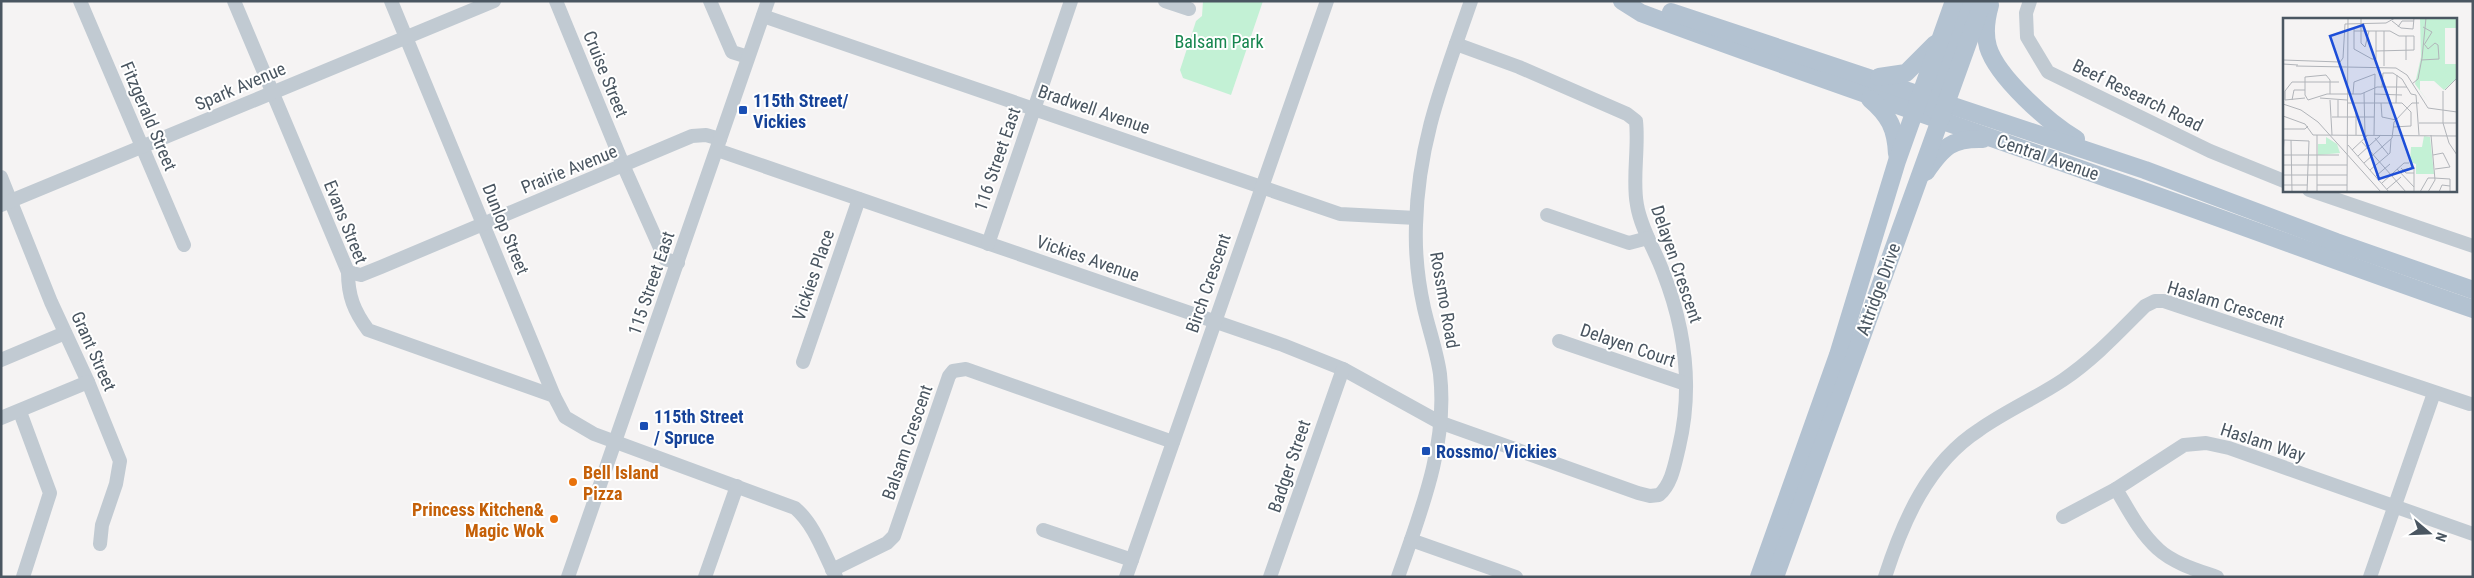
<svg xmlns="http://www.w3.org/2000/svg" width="2474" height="578" font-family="'Roboto Condensed',sans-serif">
	<rect width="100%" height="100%" fill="#f5f3f3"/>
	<polygon fill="#c3f1d5" points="1203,1 1263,1 1231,95 1183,78 1180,70 1196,21 1202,16"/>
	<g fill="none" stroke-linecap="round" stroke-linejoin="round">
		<g stroke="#c1cad2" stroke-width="14">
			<polyline points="80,1 184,245"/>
			<path d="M234,1L348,272C348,296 354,311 368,330L554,396"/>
			<path d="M391,1L554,396L565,417L594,434L795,508C815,525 824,554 836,577"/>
			<polyline points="556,1 624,167 665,259 678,263"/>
			<polyline points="710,1 732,52 748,57"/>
			<polyline points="1165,1 1189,9"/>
			<polyline points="2030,1 2026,13 2027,37 2048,72 2210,151 2284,181"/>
			<polyline points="763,16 1340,214 1416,218"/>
			<path d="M717,150L1283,345L1343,369L1439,422L1638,493L1650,496L1659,495C1672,484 1675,463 1679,447C1693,388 1685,328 1663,272C1655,250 1641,229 1637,205C1632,180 1639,148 1636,121L1627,114L1519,67L1456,44"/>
			<polyline points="1,177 51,302 88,382 120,461 116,484 102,525 100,544"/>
			<polyline points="2309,190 2473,246"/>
			<polyline points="1,205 494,1"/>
			<polyline points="1547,215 1629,243 1648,238"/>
			<polyline points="988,244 1071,1"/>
			<polyline points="348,272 361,275 381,267 692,136 706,135 720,139"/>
			<polyline points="1559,341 1686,384"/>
			<polyline points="1,360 65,333"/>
			<polyline points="803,362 859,199"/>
			<polyline points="20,412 50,493 23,577"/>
			<polyline points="1,418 88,382"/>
			<polyline points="2063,517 2116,489"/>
			<polyline points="1043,530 1132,560"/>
			<polyline points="1411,540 1516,577"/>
			<polyline points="832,570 887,543 894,536 949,376 953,371 966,369 1173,442"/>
			<polyline points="568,577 768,1"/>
			<polyline points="705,577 737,486"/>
			<polyline points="1126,577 1327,1"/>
			<polyline points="1270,577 1343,369"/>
			<path d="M1398,577C1421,511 1448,445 1440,374C1437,352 1429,330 1424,308C1418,281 1415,252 1416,225C1418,141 1444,79 1471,1"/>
			<path d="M1885,577C1903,521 1928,463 1979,430C2006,411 2036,398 2063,380C2094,359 2119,332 2145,306L2155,301H2164L2470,404"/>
			<path d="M2217,577C2197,570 2173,563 2158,549C2140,533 2128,509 2116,489L2184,445L2206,443L2229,448L2473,534"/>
			<polyline points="2370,577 2434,393"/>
		</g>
		<g stroke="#b3c2d1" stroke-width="18">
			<path d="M1622,1L1641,13C1796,71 1953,124 2109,179C2231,221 2351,267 2473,309"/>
			<path d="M1990,5C1986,19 1984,33 1988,47C1997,77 2049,123 2076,139"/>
			<polyline points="1671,12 2145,170 2336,242 2473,290"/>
			<polyline points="1879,77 1906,73 1935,44"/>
			<path d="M1870,99C1889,115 1896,129 1897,154"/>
			<polyline points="1935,110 1933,98 1966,2"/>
			<path d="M1926,172C1943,147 1952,138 1983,139"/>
			<polyline points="1759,577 1838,355 1897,161 1954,1"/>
			<polyline points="1775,577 1983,1"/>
		</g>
	</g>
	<g fill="#1a4fb4" stroke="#fff" stroke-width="2">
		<rect x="738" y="105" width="10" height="10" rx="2.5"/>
		<rect x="639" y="421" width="10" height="10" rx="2.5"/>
		<rect x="1421" y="446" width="10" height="10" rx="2.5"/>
	</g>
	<g fill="#e8710a" stroke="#fff" stroke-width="2">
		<circle cx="573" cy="482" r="5"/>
		<circle cx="554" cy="519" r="5"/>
	</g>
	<g text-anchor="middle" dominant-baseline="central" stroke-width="4" stroke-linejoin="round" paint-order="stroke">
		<g font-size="18" fill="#17864f" stroke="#fff">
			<text x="1219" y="41">Balsam Park</text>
		</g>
		<g font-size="18" fill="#4a5661" stroke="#fff">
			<text transform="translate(606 74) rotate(68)">Cruise Street</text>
			<text transform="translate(240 86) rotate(-23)">Spark Avenue</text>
			<text transform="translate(2138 95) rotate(26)">Beef Research Road</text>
			<text transform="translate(1094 109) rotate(19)">Bradwell Avenue</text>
			<text transform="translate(149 116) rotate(67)">Fitzgerald Street</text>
			<text transform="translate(2048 157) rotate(19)">Central Avenue</text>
			<text transform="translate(997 159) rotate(-71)">116 Street East</text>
			<text transform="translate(569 169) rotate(-22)">Prairie Avenue</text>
			<text transform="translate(346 222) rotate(68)">Evans Street</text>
			<text transform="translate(506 229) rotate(68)">Dunlop Street</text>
			<text transform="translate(1088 258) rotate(19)">Vickies Avenue</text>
			<text transform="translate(1677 264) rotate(71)">Delayen Crescent</text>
			<text transform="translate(813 275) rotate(-71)">Vickies Place</text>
			<text transform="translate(651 283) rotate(-71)">115 Street East</text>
			<text transform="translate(1208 283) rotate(-71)">Birch Crescent</text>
			<text transform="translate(1878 289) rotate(-70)">Attridge Drive</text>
			<text transform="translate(1445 300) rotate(80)">Rossmo Road</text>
			<text transform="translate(2226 304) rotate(17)">Haslam Crescent</text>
			<text transform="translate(1628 345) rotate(19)">Delayen Court</text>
			<text transform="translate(94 351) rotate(66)">Grant Street</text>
			<text transform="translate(907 442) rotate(-71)">Balsam Crescent</text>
			<text transform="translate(2263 442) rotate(18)">Haslam Way</text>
			<text transform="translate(1289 466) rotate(-71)">Badger Street</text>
		</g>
		<g font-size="18" font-weight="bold" fill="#164399" stroke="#fff" text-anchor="start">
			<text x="753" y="100">115th Street/<tspan x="753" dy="21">Vickies</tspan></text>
			<text x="654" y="416">115th Street<tspan x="654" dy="21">/ Spruce</tspan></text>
			<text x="1436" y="451">Rossmo/ Vickies</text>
		</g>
		<g font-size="18" font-weight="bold" fill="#c56008" stroke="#fff" text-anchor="start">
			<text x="583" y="472">Bell Island<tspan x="583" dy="21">Pizza</tspan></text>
			<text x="544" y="509" text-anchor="end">Princess Kitchen&amp;<tspan x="544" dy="21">Magic Wok</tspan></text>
		</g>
	</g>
	<g transform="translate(2283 18)">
		<rect width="174" height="174" fill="#f5f3f3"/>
		<path d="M137,0H174V10H162V46H174V60L161,72L151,63H137V73L147,86L132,66L138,39ZM141,118L147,119L151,156H133V146L127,144L128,129H139ZM43,119L54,126L57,135L35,137V126H43Z" fill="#c3f1d5"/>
		<path fill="none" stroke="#b1b4b9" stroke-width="1" d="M78,0V25L82,29L86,13M109,3L118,10L130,11L131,0M115,9L119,3H131M140,9L149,14L141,27M71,11V31L89,41H93V13M71,13H107L116,18H131V32L93,33M0,42L57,44L60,40L62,6L103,5L112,0M123,42V18M138,42L156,41L155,27L152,25L145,31L142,27M0,46L15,47M13,48L113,50L124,57L145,90L174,94M101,48V13M129,66L135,61L139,40L143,0M99,69L100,55H110L119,61L128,76L133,77L136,117M162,72L174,60M160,73V105L166,125L174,137M81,75L82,117M47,76V62L43,57L22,59V77L25,82L44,76H78L94,69H124M70,76L71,64L92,56L91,117M91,76L119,77M22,80L2,82V73L9,64H56M37,80L64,82M9,82L11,72H22M47,82L49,117M64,85H119L128,94V108L110,109M98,85L99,99L113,102M113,85L114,57M0,86L18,92L35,104L98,174M73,93V117M0,98L22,106L30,117L174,118M49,99H91M55,99V82M136,105H174M0,111H22L25,108M92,120L105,136M8,122L9,174M79,124L123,174M65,127L106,174M69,132L85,117M0,137L1,122L26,123L24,174M0,137H56M150,137L160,135L167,149L152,151M75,138L98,117M81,145L109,120L111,104L129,85H136M0,147H64M118,150L123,155H131M114,151L131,169M87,152L107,135L108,121M120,152L131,149V174M0,157H64M93,158L107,146M99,165L121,145H126M0,167H24M34,167H64M104,171L118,159M34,174V117M64,174L65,0M137,174L145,160H151L167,161V174M145,174L152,162L148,117M156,174L159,167L167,168"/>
		<path fill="#1d4ed8" fill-opacity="0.15" stroke="#1d4ed8" stroke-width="2.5" d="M80,7L130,150L96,161L47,18Z"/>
		<rect width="174" height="174" fill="none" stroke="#4a5661" stroke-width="2.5"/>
	</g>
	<rect width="2474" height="578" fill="none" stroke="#4a5661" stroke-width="5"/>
	<g transform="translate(2429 533) rotate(109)" stroke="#ffffff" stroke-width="4" paint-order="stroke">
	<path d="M0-4L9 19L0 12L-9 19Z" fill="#4a5661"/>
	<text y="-8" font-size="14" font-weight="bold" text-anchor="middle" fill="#4a5661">N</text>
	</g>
</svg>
